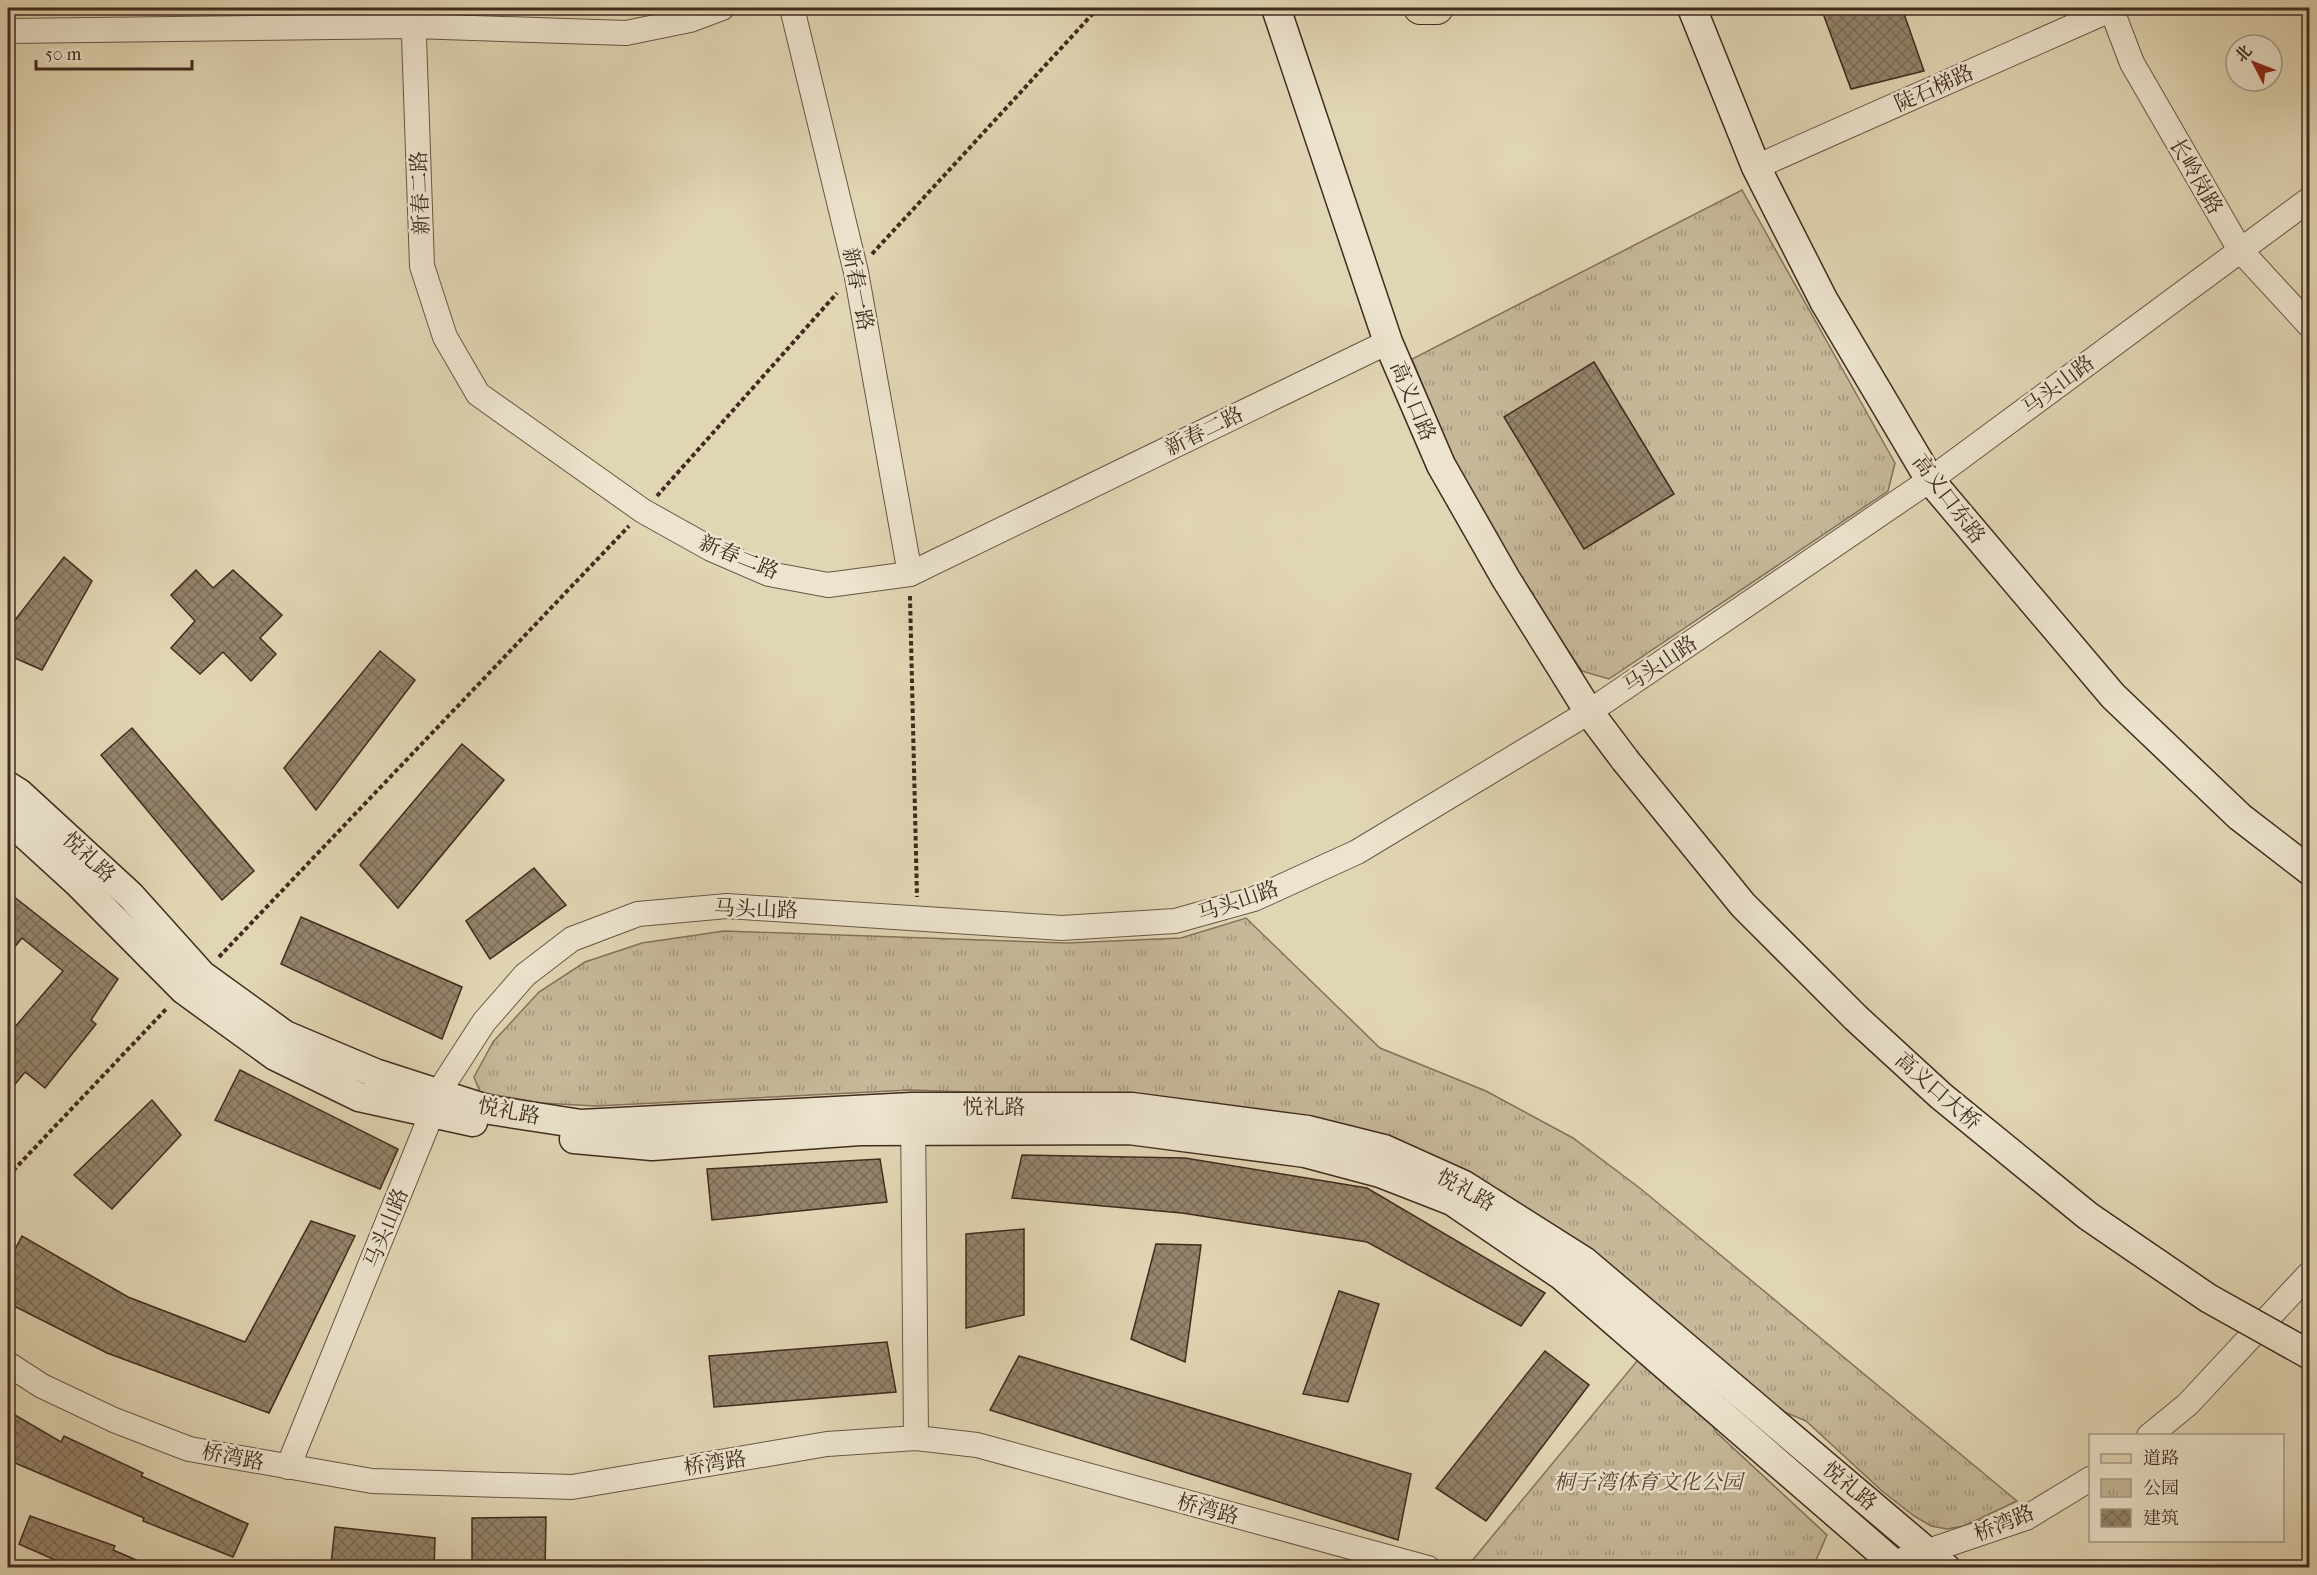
<svg xmlns="http://www.w3.org/2000/svg" width="2317" height="1575" font-family="'IM FELL French Canon','Noto Serif SC',serif">
	<defs>
		<pattern id="park-tufts" width="24" height="20" patternUnits="userSpaceOnUse" patternTransform="scale(1.5)"><rect width="24" height="20" fill="#c6b99a"/><path d="M3 7l-1-3M5 7V3M7 7l1-3M15 17l-1-3M17 17v-4M19 17l1-3" fill="none" stroke="#a2977d"/></pattern>
		<pattern id="building-cross-hatch" width="8" height="8" patternUnits="userSpaceOnUse" patternTransform="scale(1.5)"><rect width="8" height="8" fill="#94846c"/><path d="M0 0l8 8M0 8l8-8" fill="none" stroke="#7a6c58"/></pattern>
	</defs>
	<rect width="100%" height="100%" fill="#e1d6b4"/>
	<filter id="stains"><feTurbulence type="fractalNoise" baseFrequency=".00333" numOctaves="4"/><feColorMatrix values="0 0 0 0 .2 0 0 0 0 .09 0 0 0 0 .02 0 0 0 .5 -.17"/></filter>
	<radialGradient id="worn" r=".72"><stop offset=".6" stop-color="#630" stop-opacity="0"/><stop offset="1" stop-color="#630" stop-opacity=".3"/></radialGradient>
	<g fill="url(#park-tufts)" stroke="#83725c" stroke-width="1.5">
		<polygon points="1742,190 1895,463 1888,491 1609,679 1582,671 1515,572 1453,459 1412,359"/>
		<polygon points="1246,918 1380,1048 1486,1091 1573,1138 1641,1189 2017,1501 1964,1526 1947,1529 1931,1526 1914,1516 1882,1491 1806,1421 1768,1405 1590,1256 1126,1097 910,1090 596,1106 540,1103 480,1092 474,1077 493,1042 539,992 585,962 642,943 724,931 1067,943 1181,938"/>
		<polygon points="1642,1355 1703,1408 1716,1432 1827,1535 1813,1567 1466,1568"/>
	</g>
	<g fill="url(#building-cross-hatch)" stroke="#402b1e" stroke-width="1.5">
		<polygon points="1821,8 1902,8 1924,71 1851,89"/>
		<polygon points="1594,362 1674,494 1584,549 1504,417"/>
		<polygon points="64,557 92,581 42,670 8,655 8,629"/>
		<polygon points="196,570 213,588 233,570 282,615 260,638 276,654 251,681 223,652 200,674 171,648 195,621 171,595"/>
		<polygon points="380,651 415,680 316,810 284,768"/>
		<polygon points="132,728 254,871 222,900 101,755"/>
		<polygon points="462,744 504,780 398,908 360,865"/>
		<polygon points="534,868 566,905 490,959 466,921"/>
		<polygon points="8,892 118,979 91,1020 96,1024 45,1088 25,1072 8,1093 8,1035 63,971 22,938 8,955"/>
		<polygon points="301,917 462,987 442,1039 281,964"/>
		<polygon points="240,1070 398,1149 380,1189 215,1120"/>
		<polygon points="152,1100 181,1135 112,1209 74,1175"/>
		<polygon points="1022,1155 1185,1158 1367,1188 1545,1293 1521,1326 1367,1242 1182,1213 1012,1198"/>
		<polygon points="880,1159 887,1202 712,1220 707,1169"/>
		<polygon points="311,1221 355,1236 269,1413 107,1353 8,1303 8,1263 22,1236 128,1297 245,1342"/>
		<polygon points="1024,1229 1024,1315 966,1328 966,1234"/>
		<polygon points="1156,1244 1201,1245 1185,1362 1131,1339"/>
		<polygon points="1339,1291 1379,1304 1348,1402 1303,1394"/>
		<polygon points="887,1342 896,1392 714,1407 709,1356"/>
		<polygon points="1545,1351 1589,1385 1486,1521 1436,1488"/>
		<polygon points="1019,1356 1411,1474 1398,1540 990,1410"/>
		<polygon points="8,1411 61,1442 64,1436 143,1473 141,1476 248,1524 233,1557 143,1521 144,1518 8,1460"/>
		<polygon points="30,1516 115,1546 113,1550 155,1568 73,1568 19,1544"/>
		<polygon points="546,1517 545,1568 472,1568 472,1518"/>
		<polygon points="335,1527 435,1538 434,1568 331,1564"/>
	</g>
	<g fill="none" stroke-linecap="round" stroke-linejoin="round">
		<defs>
			<g id="tertiary">
				<polyline points="413,8 422,266 445,337 478,394 643,511 711,549 769,574 828,585 910,574 1388,342"/>
				<polyline points="792,8 856,272 910,574"/>
				<polyline points="2111,8 2132,63 2240,250 2310,326"/>
				<polyline points="8,31 413,26 626,33 690,20 722,8"/>
				<polyline points="1756,167 2112,9"/>
				<polyline points="913,1113 916,1438"/>
				<polyline points="8,1364 42,1386 114,1420 189,1449 372,1481 572,1487 827,1444 916,1438 977,1445 1428,1568"/>
				<polyline points="2149,1436 2188,1404 2310,1273"/>
				<polyline points="288,1467 432,1113 438,1093 484,1022 525,975 572,939 638,914 727,906 1062,928 1175,921 1254,899 1357,852 1589,712 1930,480 2310,199"/>
				<polyline points="1878,1568 2026,1518 2090,1479"/>
			</g>
			<g id="secondary">
				<polyline points="1276,8 1388,342 1441,465 1506,579 1589,712 1625,760"/>
				<polyline points="1692,8 1756,167 1824,301 1930,480 2113,696 2240,817 2310,871"/>
				<polyline points="8,786 19,793 131,896 202,975 285,1035 375,1073 490,1110 581,1124 912,1107 1132,1107 1308,1130 1384,1149 1464,1185 1584,1261 1946,1568"/>
				<polyline points="8,819 78,883 184,990 275,1056 359,1097 473,1122"/>
				<polyline points="574,1139 652,1146 860,1131 1129,1130 1305,1153 1380,1173 1452,1201 1562,1276 1899,1568"/>
			</g>
			<polyline id="primary" points="1420,8 1437,8"/>
		</defs>
		<use href="#tertiary" stroke="#685644" stroke-width="26"/>
		<use href="#secondary" stroke="#402b1e" stroke-width="31"/>
		<use href="#primary" stroke="#402b1e" stroke-width="34"/>
		<g stroke="#402b1e" stroke-width="4" stroke-dasharray="4.5 3" stroke-linecap="butt">
			<polyline points="872,254 1098,8"/>
			<polyline points="657,496 837,293"/>
			<polyline points="910,596 917,897"/>
			<polyline points="219,957 629,526"/>
			<polyline points="8,1176 168,1007"/>
		</g>
		<use href="#tertiary" stroke="#ece4ce" stroke-width="24"/>
		<use href="#secondary" stroke="#ece4ce" stroke-width="28"/>
		<use href="#primary" stroke="#e1d6b4" stroke-width="32"/>
		<defs>
			<polyline id="secondary-bridge" points="1625,760 1743,905 1856,1018 1941,1096 2088,1216 2208,1298 2310,1355"/>
		</defs>
		<use href="#secondary-bridge" stroke="#402b1e" stroke-width="31" stroke-linecap="butt"/>
		<use href="#secondary-bridge" stroke="#ece4ce" stroke-width="28"/>
	</g>
	<g text-anchor="middle" dominant-baseline="central" stroke-width="5" stroke-linejoin="round" paint-order="stroke">
		<g font-size="21" fill="#402b1e" stroke="#ece4ce">
			<text transform="translate(1934 88) rotate(-24)">陡石梯路</text>
			<text transform="translate(2196 176) rotate(60)">长岭岗路</text>
			<text transform="translate(420 193) rotate(-92)">新春二路</text>
			<text transform="translate(858 289) rotate(79)">新春一路</text>
			<text transform="translate(2058 385) rotate(-37)">马头山路</text>
			<text transform="translate(1413 401) rotate(67)">高义口路</text>
			<text transform="translate(1204 431) rotate(-26)">新春二路</text>
			<text transform="translate(1949 499) rotate(53)">高义口东路</text>
			<text transform="translate(739 557) rotate(22)">新春二路</text>
			<text transform="translate(1660 664) rotate(-34)">马头山路</text>
			<text transform="translate(89 857) rotate(43)">悦礼路</text>
			<text transform="translate(1238 901) rotate(-19)">马头山路</text>
			<text transform="translate(756 909) rotate(2)">马头山路</text>
			<text transform="translate(1938 1091) rotate(41)">高义口大桥</text>
			<text x="994" y="1107">悦礼路</text>
			<text transform="translate(509 1111) rotate(11)">悦礼路</text>
			<text transform="translate(1466 1190) rotate(29)">悦礼路</text>
			<text transform="translate(386 1228) rotate(-68)">马头山路</text>
			<text transform="translate(233 1457) rotate(11)">桥湾路</text>
			<text transform="translate(715 1463) rotate(-9)">桥湾路</text>
			<text transform="translate(1850 1486) rotate(40)">悦礼路</text>
			<text transform="translate(1208 1509) rotate(15)">桥湾路</text>
			<text transform="translate(2004 1523) rotate(-22)">桥湾路</text>
		</g>
		<g font-size="21" font-style="italic" fill="#5b4737" stroke="#ece4ce">
			<text x="1648" y="1482">桐子湾体育文化公园</text>
		</g>
	</g>
	<rect width="2317" height="1575" fill="none" stroke="#e1d6b4" stroke-width="30"/>
	<rect x="9" y="9" width="2299" height="1557" fill="none" stroke="#402b1e" stroke-width="3"/>
	<rect x="15" y="15" width="2287" height="1545" fill="none" stroke="#402b1e" stroke-width="1.5"/>
	<rect x="2089" y="1434" width="195" height="108" fill="#ece4ce" stroke="#a79a88" stroke-width="1.5"/>
	<rect x="2101" y="1454" width="30" height="9" fill="#e1d6b4" stroke="#a79a88" stroke-width="1.5"/>
	<text x="2143" y="1464" font-size="18" fill="#402b1e">道路</text>
	<rect x="2101" y="1479" width="30" height="18" fill="url(#park-tufts)" stroke="#a79a88" stroke-width="1.5"/>
	<text x="2143" y="1494" font-size="18" fill="#402b1e">公园</text>
	<rect x="2101" y="1509" width="30" height="18" fill="url(#building-cross-hatch)" stroke="#a79a88" stroke-width="1.5"/>
	<text x="2143" y="1524" font-size="18" fill="#402b1e">建筑</text>
	<g transform="translate(2254 63) rotate(312)"><circle r="28" fill="#ece4ce" stroke="#a79a88" stroke-width="1.5"/>
	<path d="M0-4.5L10 22L0 15L-10 22Z" fill="#8f2418"/>
	<text y="-9" font-size="16" font-weight="bold" text-anchor="middle" fill="#402b1e">北</text>
	</g>
	<path d="M36 60v9h156v-9" fill="none" stroke="#402b1e" stroke-width="3"/>
	<text x="45" y="60" font-size="18" fill="#402b1e" stroke="#ece4ce" stroke-width="4.5" paint-order="stroke">50 m</text>
	<rect width="100%" height="100%" filter="url(#stains)"/>
	<rect width="100%" height="100%" fill="url(#worn)"/>
</svg>
